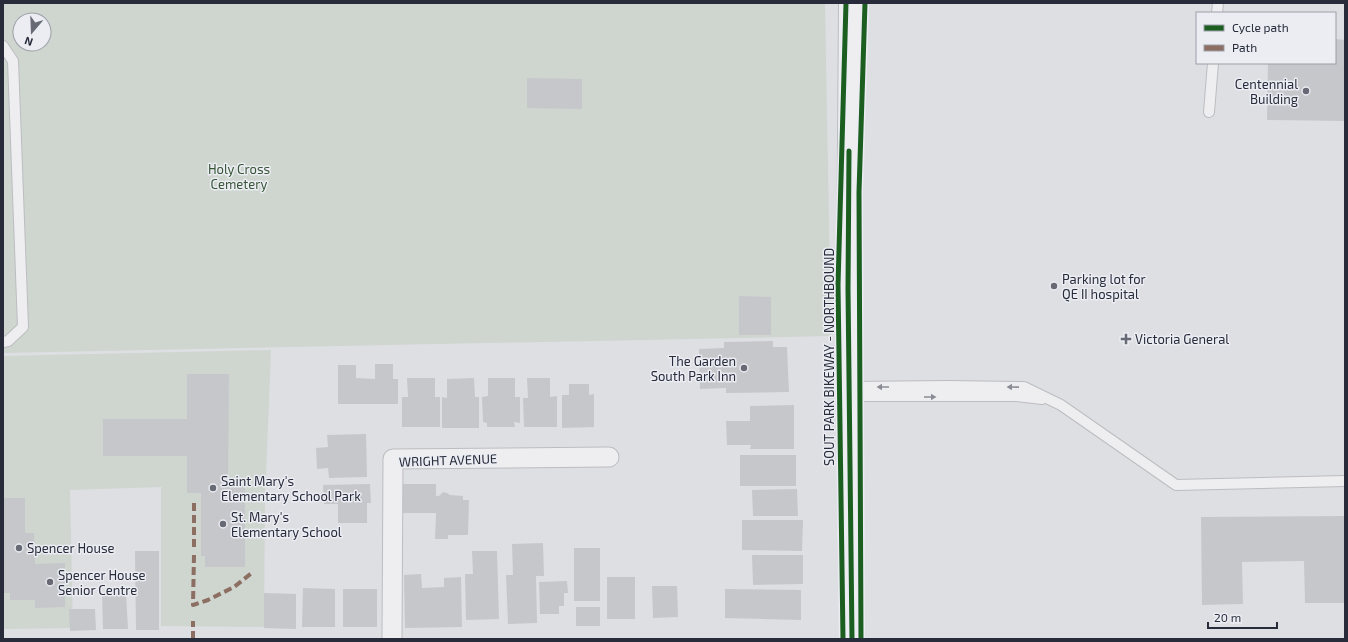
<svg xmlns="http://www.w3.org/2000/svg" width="1348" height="642" font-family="'Exo 2',sans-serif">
	<rect width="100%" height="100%" fill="#dedfe3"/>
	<g fill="#ced6cf" fill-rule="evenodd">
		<path d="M3,3H825L831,336L3,353ZM20,20H44V44H20Z"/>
		<polygon points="271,350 265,499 264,627 161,626 161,487 70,490 73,628 3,629 3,356"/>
	</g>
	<g fill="#c6c7cb">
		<polygon points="1335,39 1345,40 1345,121 1267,120 1268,63 1335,63"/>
		<polygon points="527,78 582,79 582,109 527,108"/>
		<polygon points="739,296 771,297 771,335 739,335"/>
		<polygon points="773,341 773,347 787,347 789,392 726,393 726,388 700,389 699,349 724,348 724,342"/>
		<polygon points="375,364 393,364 393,379 398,379 398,404 338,404 338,365 356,365 356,378 375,379"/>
		<polygon points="187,374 229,374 228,475 224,475 224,485 245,485 245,567 205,567 205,556 201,556 201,493 187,493 187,456 103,456 103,419 187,419"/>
		<polygon points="407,378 435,378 435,397 440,397 440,427 402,427 402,397 408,397"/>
		<polygon points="474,378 475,397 479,397 479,428 442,428 442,397 447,398 447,379"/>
		<polygon points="488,378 515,378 515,397 520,397 520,423 514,422 515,427 487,427 487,423 483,422 482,397 488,396"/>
		<polygon points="527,378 550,378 550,397 557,396 557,427 524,427 523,398 528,398"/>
		<polygon points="569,384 589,384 589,395 594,394 594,427 562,428 562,395 569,395"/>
		<polygon points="794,405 794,449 750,449 751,445 727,445 726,421 750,421 750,406"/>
		<polygon points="366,434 367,477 329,478 328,468 317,469 316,448 328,447 327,435"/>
		<rect x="740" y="455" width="56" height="31"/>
		<polygon points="370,484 371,503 367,503 367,523 338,523 338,504 324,504 323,485"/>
		<polygon points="402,484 436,484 436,496 439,496 443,492 447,493 450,495 463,496 463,500 469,500 468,535 448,535 448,539 435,539 436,513 402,513"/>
		<polygon points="797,489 798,516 753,516 752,490"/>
		<polygon points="3,498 25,498 25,533 34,533 35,564 65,563 65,607 35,608 35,600 10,600 10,593 3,593"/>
		<polygon points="1345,516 1345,603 1305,603 1304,561 1242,562 1243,604 1202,605 1201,517"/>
		<polygon points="742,520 803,520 802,551 742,550"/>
		<polygon points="543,543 544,576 536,576 537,623 508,624 506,575 513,575 512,544"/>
		<rect x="574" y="548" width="26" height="53"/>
		<polygon points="135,551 159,551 159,630 136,630"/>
		<polygon points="472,551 497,551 499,619 466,620 465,574 473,574"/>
		<polygon points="752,555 803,555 803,584 753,585"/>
		<polygon points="421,574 422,588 444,587 444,578 461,577 462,627 405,628 404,575"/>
		<rect x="607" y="577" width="28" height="42"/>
		<polygon points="567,581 568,593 564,593 564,606 559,606 559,614 540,614 539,582"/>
		<polygon points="652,586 677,586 678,617 653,618"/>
		<polygon points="303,588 335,589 335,627 302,627"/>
		<rect x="343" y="589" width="34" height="38"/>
		<polygon points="725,589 801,590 801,620 725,618"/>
		<polygon points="126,593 128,629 103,629 102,594"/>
		<polygon points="264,593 296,594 296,629 264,628"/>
		<rect x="576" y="607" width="24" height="19"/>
		<polygon points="69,609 95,609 96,630 70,631"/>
	</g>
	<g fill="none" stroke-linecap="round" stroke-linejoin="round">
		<defs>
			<g id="service">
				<polyline points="1217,13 1218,3"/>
				<polyline points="3,46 13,61 23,327 8,341 3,342"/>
				<polyline points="1209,112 1213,63"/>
				<polyline points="849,387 948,386 1024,387 1061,405 1176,485 1345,481"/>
				<polyline points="849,396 1016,396 1042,399"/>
			</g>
			<polyline id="minor" points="392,639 393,459 609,457"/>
			<polyline id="tertiary" points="850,3 848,289 852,639"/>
		</defs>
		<use href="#service" stroke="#bcbdc1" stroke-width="12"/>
		<use href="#minor" stroke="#bcbdc1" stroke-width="21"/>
		<use href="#tertiary" stroke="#bcbdc1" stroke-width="24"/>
		<use href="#service" stroke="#eeeef0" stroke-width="10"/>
		<use href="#minor" stroke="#eeeef0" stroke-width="19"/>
		<use href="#tertiary" stroke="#eeeef0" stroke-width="22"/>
		<g stroke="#8d6e63" stroke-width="4" stroke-dasharray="8 4" stroke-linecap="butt">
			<polyline points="194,547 194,503"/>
			<polyline points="194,555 193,605 208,600 234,587 253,572"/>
			<polyline points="193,639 193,621"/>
		</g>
		<defs>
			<g id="cycleway">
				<polyline points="849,151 848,289 852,639"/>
				<polyline points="843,639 838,285 846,3"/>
				<polyline points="861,639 859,192 865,3"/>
			</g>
		</defs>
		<use href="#cycleway" stroke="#ebedf3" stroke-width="8"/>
		<use href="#cycleway" stroke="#1b5e20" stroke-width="5"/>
	</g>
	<defs><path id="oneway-solid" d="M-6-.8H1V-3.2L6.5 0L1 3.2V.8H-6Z"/></defs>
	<g fill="#8a8c95">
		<use href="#oneway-solid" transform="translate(883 387) rotate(180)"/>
		<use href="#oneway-solid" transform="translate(1013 387) rotate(-179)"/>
		<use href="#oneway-solid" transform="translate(930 397)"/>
	</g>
	<g fill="#676a75" stroke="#ebedf3" stroke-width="1.5">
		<circle cx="1306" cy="91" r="4"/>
		<circle cx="1054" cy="286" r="4"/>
		<path d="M1124 333h4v4h4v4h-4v4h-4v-4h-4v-4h4z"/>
		<circle cx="744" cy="368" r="4"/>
		<circle cx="213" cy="488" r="4"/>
		<circle cx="223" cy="524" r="4"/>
		<circle cx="19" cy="548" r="4"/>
		<circle cx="50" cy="582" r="4"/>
	</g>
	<g text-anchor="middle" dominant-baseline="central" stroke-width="3" stroke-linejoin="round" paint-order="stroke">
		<g font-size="13" fill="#272b3a" stroke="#ebedf3" text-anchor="start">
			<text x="1298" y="84" text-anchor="end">Centennial<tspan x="1298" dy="15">Building</tspan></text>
			<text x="1062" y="279">Parking lot for<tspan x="1062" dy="15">QE II hospital</tspan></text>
			<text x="1135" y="339">Victoria General</text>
			<text x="736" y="361" text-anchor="end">The Garden<tspan x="736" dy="15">South Park Inn</tspan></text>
			<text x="221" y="481">Saint Mary's<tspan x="221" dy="15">Elementary School Park</tspan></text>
			<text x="231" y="517">St. Mary's<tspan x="231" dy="15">Elementary School</tspan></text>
			<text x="27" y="548">Spencer House</text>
			<text x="58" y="575">Spencer House<tspan x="58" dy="15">Senior Centre</tspan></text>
		</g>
		<g font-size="13" fill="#375536" stroke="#ebedf3">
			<text x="239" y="169">Holy Cross<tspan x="239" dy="15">Cemetery</tspan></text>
		</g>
		<g font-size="13" fill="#272b3a" stroke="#ebedf3">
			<text transform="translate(829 357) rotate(-90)">SOUT PARK BIKEWAY - NORTHBOUND</text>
			<text transform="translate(448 460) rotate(-2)">WRIGHT AVENUE</text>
		</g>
	</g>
	<rect width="1348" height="642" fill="none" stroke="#272b3a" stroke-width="8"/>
	<rect x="1196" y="12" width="140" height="52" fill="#ebedf3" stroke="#9d9fa9"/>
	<rect x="1204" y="25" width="20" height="6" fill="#1b5e20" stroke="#9d9fa9"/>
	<text x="1232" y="32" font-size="12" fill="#272b3a">Cycle path</text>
	<rect x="1204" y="45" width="20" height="6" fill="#8d6e63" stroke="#9d9fa9"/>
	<text x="1232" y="52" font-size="12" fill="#272b3a">Path</text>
	<g transform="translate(32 32) rotate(199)"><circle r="19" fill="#ebedf3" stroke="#9d9fa9"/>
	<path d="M0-3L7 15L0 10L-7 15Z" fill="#676a75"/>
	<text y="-6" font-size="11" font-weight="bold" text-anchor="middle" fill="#272b3a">N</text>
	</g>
	<path d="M1208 622v6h69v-6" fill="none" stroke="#272b3a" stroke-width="2"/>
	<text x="1214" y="622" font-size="12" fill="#272b3a" stroke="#ebedf3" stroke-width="3" paint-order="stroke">20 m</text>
</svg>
